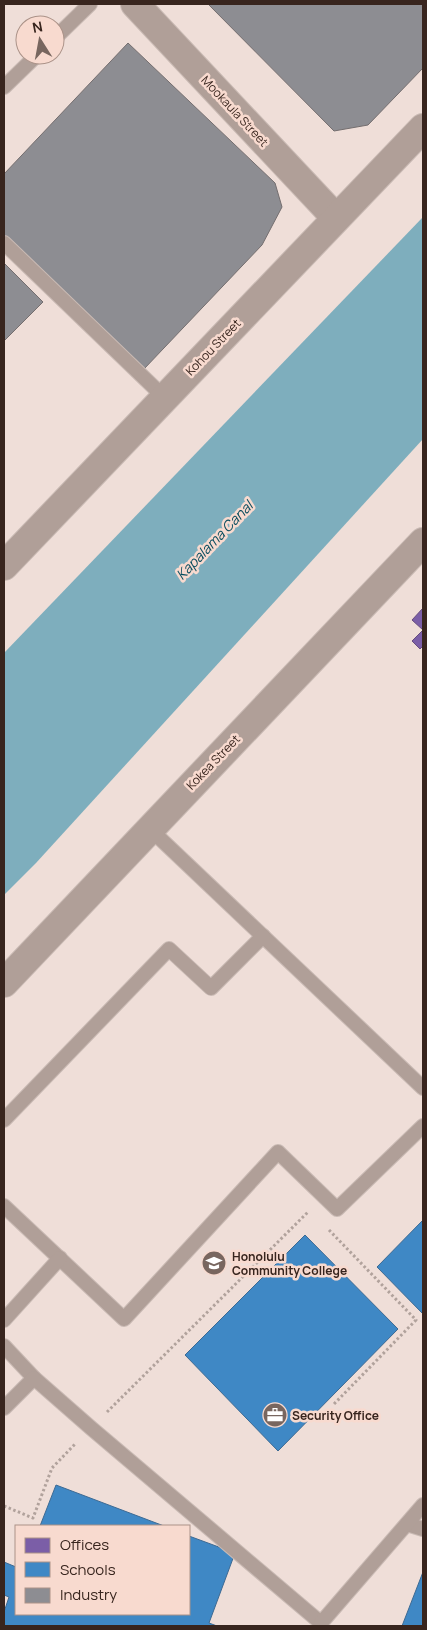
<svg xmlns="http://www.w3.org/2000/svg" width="427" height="1630" font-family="Manrope,sans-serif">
	<rect width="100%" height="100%" fill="#efded8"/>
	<polygon fill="#7eaebd" points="423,217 423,439 36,863 4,895 4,653"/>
	<polygon fill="#7b5ea7" stroke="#674d7e" points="423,608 423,646 420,649 412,641 423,630 412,620"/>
	<g fill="#3f88c5" stroke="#3d6a93">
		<polygon points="423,1220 423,1314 377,1267"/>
		<polygon points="305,1235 398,1329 278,1451 185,1355"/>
		<polygon points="56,1485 164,1526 40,1526"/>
		<polygon points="189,1536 235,1553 209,1623 217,1626 4,1626 4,1612 9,1597 4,1595 4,1562 16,1567 16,1614 189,1614"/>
		<polygon points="423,1572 423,1626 402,1626"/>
	</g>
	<g fill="#8d8d92" stroke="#746e6f">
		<polygon points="208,4 423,4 423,68 368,125 334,131"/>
		<polygon points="128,43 275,183 282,207 262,245 144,369 4,235 4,174"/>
		<polygon points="4,263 43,302 4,341"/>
	</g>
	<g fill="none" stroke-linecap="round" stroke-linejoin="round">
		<defs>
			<g id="service">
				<polyline points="55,38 90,4"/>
				<polyline points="4,87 37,55"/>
				<polyline points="4,243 165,398"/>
				<polyline points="150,829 423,1088"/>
				<polyline points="4,1120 169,949 211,988 263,936"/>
				<polyline points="4,1206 124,1319 278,1152 337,1209 423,1126"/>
				<polyline points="4,1320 60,1258"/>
				<polyline points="4,1346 34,1378 91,1428 321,1623 320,1626"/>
				<polyline points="4,1408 34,1378"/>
				<polyline points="407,1524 423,1529"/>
				<polyline points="321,1623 423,1505"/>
			</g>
			<g id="minor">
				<polyline points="135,4 336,218"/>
				<polyline points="4,566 423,128"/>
				<polyline points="4,983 423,542"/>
			</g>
		</defs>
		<use href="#service" stroke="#c9bab4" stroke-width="16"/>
		<use href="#minor" stroke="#c9bab4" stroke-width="30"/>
		<g stroke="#b1a29c" stroke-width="3" stroke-dasharray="2.5 2.5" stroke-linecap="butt">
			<polyline points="329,1230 416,1320 334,1404"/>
			<polyline points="107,1412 308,1212"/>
			<polyline points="4,1506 33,1518 52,1468 76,1443"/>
		</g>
		<use href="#service" stroke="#b09f98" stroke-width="14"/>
		<use href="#minor" stroke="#b09f98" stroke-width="28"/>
	</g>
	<defs>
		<symbol id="university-disc" viewBox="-11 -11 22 22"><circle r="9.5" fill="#78665f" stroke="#f8dacf"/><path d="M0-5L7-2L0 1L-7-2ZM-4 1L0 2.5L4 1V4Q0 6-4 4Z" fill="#fff"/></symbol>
		<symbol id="office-disc" viewBox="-11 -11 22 22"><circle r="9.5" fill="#78665f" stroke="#f8dacf"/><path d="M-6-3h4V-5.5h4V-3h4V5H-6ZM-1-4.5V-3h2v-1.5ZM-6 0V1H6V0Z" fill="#fff"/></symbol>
	</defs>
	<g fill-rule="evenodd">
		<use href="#university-disc" x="200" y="1249" width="28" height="28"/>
		<use href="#office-disc" x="261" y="1401" width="28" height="28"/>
	</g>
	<g text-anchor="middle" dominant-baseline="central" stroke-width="5" stroke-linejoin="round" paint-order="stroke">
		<g font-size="12" fill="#38251e" stroke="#f8dacf">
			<text transform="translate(235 111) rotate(47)">Mookaula Street</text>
			<text transform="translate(213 347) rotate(-46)">Kohou Street</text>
			<text transform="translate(213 762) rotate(-46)">Kokea Street</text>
		</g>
		<g font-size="12" font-weight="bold" fill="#38251e" stroke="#f8dacf" text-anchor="start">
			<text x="232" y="1256">Honolulu<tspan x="232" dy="14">Community College</tspan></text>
			<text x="292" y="1415">Security Office</text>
		</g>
		<g font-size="14" font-style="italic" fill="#064b5d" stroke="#f8dacf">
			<text transform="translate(214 540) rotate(-46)">Kapalama Canal</text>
		</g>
	</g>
	<rect width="427" height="1630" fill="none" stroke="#38251e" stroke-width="10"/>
	<rect x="15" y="1525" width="175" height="90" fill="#f8dacf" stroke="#ab9288"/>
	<rect x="25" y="1538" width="25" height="15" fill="#7b5ea7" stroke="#ab9288"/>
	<text x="60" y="1550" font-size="15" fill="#38251e">Offices</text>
	<rect x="25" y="1562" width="25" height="15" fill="#3f88c5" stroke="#ab9288"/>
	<text x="60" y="1575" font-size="15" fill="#38251e">Schools</text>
	<rect x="25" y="1588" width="25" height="15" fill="#8d8d92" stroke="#ab9288"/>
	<text x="60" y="1600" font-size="15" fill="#38251e">Industry</text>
	<g transform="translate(40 40) rotate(349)"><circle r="24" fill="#f8dacf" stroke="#ab9288"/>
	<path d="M0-4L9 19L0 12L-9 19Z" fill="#78665f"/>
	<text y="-8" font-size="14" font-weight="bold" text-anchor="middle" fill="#38251e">N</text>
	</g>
</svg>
